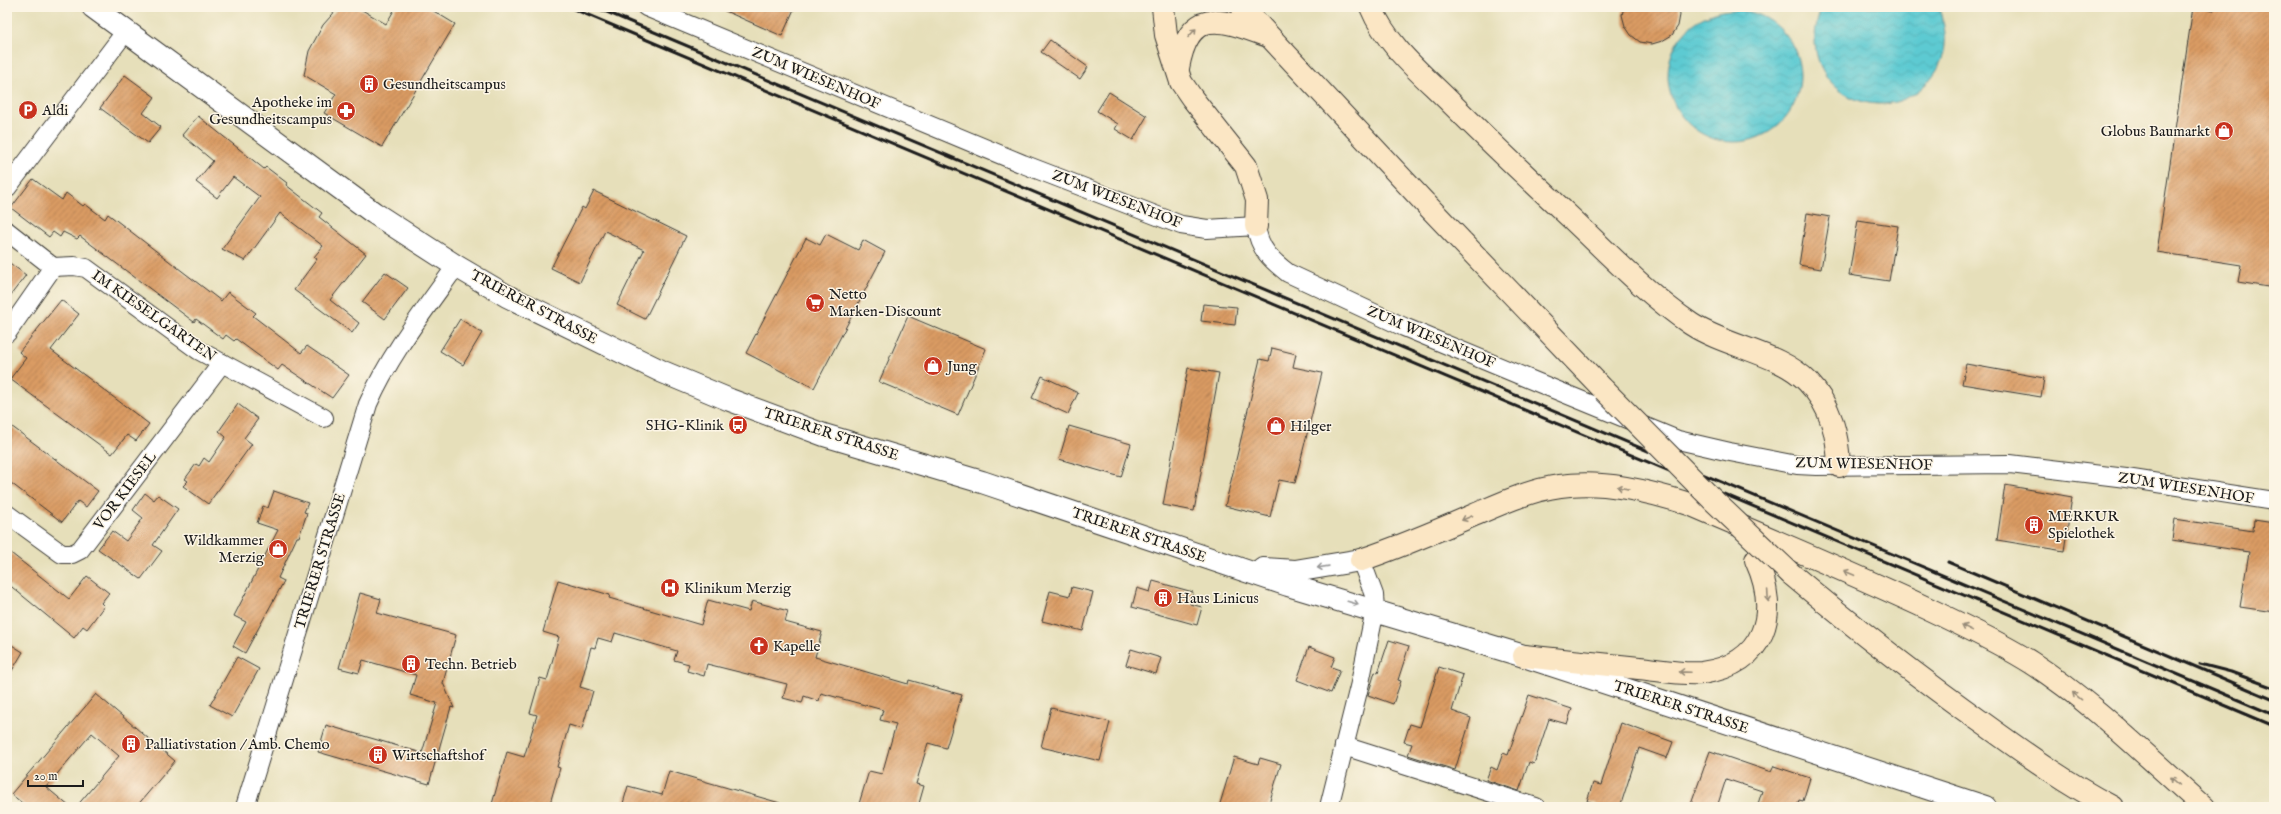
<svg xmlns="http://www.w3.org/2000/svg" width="2281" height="814" font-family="'IM FELL English',serif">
	<defs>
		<pattern id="water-waves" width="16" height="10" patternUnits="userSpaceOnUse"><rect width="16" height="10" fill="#5dcad2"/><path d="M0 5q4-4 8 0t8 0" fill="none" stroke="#50adb4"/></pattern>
		<pattern id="building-hatch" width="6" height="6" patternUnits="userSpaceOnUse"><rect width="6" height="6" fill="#da9b63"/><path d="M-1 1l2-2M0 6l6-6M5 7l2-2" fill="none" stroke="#b07e51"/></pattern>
	</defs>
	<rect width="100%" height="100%" fill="#fcf5e5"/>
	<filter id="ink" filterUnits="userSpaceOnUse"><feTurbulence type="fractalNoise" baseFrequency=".025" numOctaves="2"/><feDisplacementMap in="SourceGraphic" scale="8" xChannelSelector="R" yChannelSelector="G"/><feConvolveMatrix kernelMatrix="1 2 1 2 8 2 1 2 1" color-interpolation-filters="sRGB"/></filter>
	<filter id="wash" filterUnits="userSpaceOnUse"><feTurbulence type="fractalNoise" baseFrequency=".012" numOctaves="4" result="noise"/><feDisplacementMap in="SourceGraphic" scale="16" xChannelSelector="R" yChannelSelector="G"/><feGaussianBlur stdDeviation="0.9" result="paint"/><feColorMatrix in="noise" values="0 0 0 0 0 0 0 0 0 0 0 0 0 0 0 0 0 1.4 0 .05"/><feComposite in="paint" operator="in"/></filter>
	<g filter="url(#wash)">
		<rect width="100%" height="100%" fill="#e6dfba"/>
		<g fill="url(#water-waves)" stroke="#3c7377">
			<path d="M1822,7H1938C1947,28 1949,51 1936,71C1892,141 1787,90 1822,7Z"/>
			<circle cx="1734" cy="76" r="66"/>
		</g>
		<g id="blocks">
			<g fill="url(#building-hatch)">
				<polygon points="339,7 357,7 386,24 396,7 427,7 455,24 382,147 324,113 336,94 304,75 309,51 323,25"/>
				<polygon points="716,7 795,7 782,36"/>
				<polygon points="1624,7 1679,7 1680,15 1678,26 1672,35 1662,41 1652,44 1640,42 1631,35 1625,26 1622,15"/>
				<polygon points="2193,7 2214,10 2215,7 2274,7 2274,288 2238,282 2241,265 2157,252"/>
				<polygon points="1050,40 1088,67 1080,79 1041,52"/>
				<polygon points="125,75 155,97 143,113 161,127 148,143 100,108"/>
				<polygon points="1109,92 1147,116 1133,140 1115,129 1118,124 1097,111"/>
				<polygon points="198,116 264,169 266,167 287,183 286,185 322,213 319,217 366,254 330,300 359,323 352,333 294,290 317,259 314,257 323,246 280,213 245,261 222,249 260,197 233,177 217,198 196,182 213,161 182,135"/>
				<polygon points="33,179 62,200 66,193 83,206 85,204 105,219 108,214 221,301 228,292 256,313 253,316 301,353 307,346 349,375 332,398 282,365 278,370 236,339 234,341 226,335 223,339 196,319 194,322 80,236 77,239 63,232 60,237 53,232 49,237 11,208"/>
				<polygon points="594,191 686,236 645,319 617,305 644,250 605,231 580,282 551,268 582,207 585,209"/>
				<polygon points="1807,213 1830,217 1821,269 1799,265"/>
				<polygon points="1858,220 1898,226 1889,281 1849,275"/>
				<polygon points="826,234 858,250 863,240 885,252 814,388 746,353 806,238 820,245"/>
				<polygon points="7,261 26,275 7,300"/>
				<polygon points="385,272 408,288 385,319 362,302"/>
				<polygon points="61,300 79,314 51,350 149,424 136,441 127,435 112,454 10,379 26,358 19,352"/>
				<polygon points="1203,304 1237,307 1235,325 1201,321"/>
				<polygon points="908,316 986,349 958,415 879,382"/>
				<polygon points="460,319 482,333 463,365 440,351"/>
				<polygon points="1272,348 1296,354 1293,367 1322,373 1295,483 1279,480 1270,517 1225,506 1260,359 1269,361"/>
				<polygon points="1966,364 2044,378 2041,397 1962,384"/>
				<polygon points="1188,368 1219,373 1194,511 1163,505"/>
				<polygon points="1042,376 1078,393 1068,414 1032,398"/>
				<polygon points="238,404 258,419 244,438 252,444 208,504 183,486 188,481 185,479 196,464 199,466 204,458 209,462 226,437 219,431"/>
				<polygon points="7,423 98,491 86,507 78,501 62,522 7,480"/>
				<polygon points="1069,426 1131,444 1121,477 1059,459"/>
				<polygon points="2005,485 2072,497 2064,551 1997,540"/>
				<polygon points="274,491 308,503 304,512 307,513 299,537 297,537 278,578 284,581 245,653 233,646 246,622 234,616 278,530 257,523 263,506 268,508"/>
				<polygon points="145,493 154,500 158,495 178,509 153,545 162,551 141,579 98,549 112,531 126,541 143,518 133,510"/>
				<polygon points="2175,519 2253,531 2254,520 2274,523 2274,612 2240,607 2249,552 2172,540"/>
				<polygon points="7,550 69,599 87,576 109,593 101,603 104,606 87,629 83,626 74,638 7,583"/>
				<polygon points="558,580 610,595 609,598 701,625 708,600 749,611 752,601 788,611 785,622 822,632 815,657 908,684 909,680 962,695 946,748 928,743 916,784 924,786 918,807 858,807 869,771 882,774 896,724 880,720 883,710 821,693 819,701 804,696 802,703 783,698 787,684 707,664 704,676 687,671 689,664 674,660 677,651 615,633 612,642 598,638 595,648 591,647 580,687 593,691 582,729 569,725 557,767 560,768 549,807 503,807 492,804 507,752 524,757 537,715 530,713 540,678 547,680 559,637 543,632"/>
				<polygon points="1153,581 1193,592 1190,604 1202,607 1197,625 1132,607 1137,588 1150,592"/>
				<polygon points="1072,587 1093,592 1083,631 1042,621 1050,591 1070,596"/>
				<polygon points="360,593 381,599 377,613 456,635 443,683 454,708 451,707 429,784 318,752 326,725 422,753 437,703 410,695 416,675 363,660 359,673 339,668"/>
				<polygon points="1389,640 1409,646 1398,680 1401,681 1393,704 1368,695 1375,672 1378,673"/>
				<polygon points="7,642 23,652 7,679"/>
				<polygon points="1309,647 1335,657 1331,667 1340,670 1331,693 1297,680"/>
				<polygon points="1131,649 1161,658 1156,674 1126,665"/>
				<polygon points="237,657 259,669 232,717 210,705"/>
				<polygon points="1439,667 1463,675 1452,711 1471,718 1455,770 1408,755 1412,744 1404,742 1410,724 1420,727"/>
				<polygon points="96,694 175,761 136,807 76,807 119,756 92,733 46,787 70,807 27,807 11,794"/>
				<polygon points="1529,695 1572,709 1567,724 1549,719 1534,764 1529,762 1519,791 1486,780 1491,767 1497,770 1503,753 1508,755"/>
				<polygon points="1051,708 1110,722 1100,761 1041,747"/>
				<polygon points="1621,723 1673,742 1667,758 1639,748 1620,807 1596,807 1597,804 1587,801 1593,783 1601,785"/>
				<polygon points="1710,751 1771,772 1774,766 1810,778 1803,801 1799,800 1797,807 1757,807 1762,791 1726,779 1717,807 1690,807"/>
				<polygon points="1234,757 1258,764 1260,758 1281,764 1268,807 1219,807"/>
				<polygon points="669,771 780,803 779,807 622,807 628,786 662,795"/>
			</g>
		</g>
	</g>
	<g filter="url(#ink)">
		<use href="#blocks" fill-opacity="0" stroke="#3a3934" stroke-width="1"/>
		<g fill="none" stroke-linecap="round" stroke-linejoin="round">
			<defs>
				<g id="minor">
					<path d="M646,7L1023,164L1181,225L1207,229L1256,226C1259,249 1271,260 1288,273L1404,327L1534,381L1678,440L1730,452L1797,465L1816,466L2010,464L2126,478L2274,501"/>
					<polyline points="7,188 126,31"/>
					<polyline points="7,231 53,267 74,266 86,268 198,350 324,418"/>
					<polyline points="7,333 53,267"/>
					<polyline points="7,514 62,554 72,554 80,550 222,363"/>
					<polyline points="1344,746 1536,807"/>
					<path d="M245,807L368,404C390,354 424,311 456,266"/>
					<polyline points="1329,807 1360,683 1375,610 1374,595 1361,560"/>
				</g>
				<g id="tertiary">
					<polyline points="93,7 374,213 456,266 507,296 663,372 730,400 824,435 982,482 1288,585 1524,656 1985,807"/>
					<polyline points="1263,569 1295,571 1361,560"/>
				</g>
				<g id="secondary">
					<polyline points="1163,7 1166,35 1181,82 1192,98 1246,166 1257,200 1256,226"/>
					<polyline points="1242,7 1425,203 1604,390"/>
					<path d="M1371,7C1387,46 1421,73 1451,103C1490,142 1530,180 1571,218C1609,254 1647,294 1691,324C1726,347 1781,353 1808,382C1831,406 1838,435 1839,466"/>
					<path d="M1178,68C1189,7 1219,18 1265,35"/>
					<path d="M1361,560C1400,547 1437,531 1474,515C1502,503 1530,490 1560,486C1603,480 1648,491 1689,504C1770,539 1853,573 1933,611C1966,627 2001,643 2032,663C2095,704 2148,758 2204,807"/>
					<path d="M1791,574C1854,627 1919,678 1987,726C2027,755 2068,784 2112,807"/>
					<path d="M1524,656C1562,660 1601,664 1639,668C1659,670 1682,675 1702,673C1766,664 1780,613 1756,560"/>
				</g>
			</defs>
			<use href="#minor" stroke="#3a3934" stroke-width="20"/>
			<use href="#tertiary" stroke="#3a3934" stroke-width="24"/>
			<use href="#secondary" stroke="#3a3934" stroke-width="24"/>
			<use href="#minor" stroke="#fff" stroke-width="18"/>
			<use href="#tertiary" stroke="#fff" stroke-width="22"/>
			<use href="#secondary" stroke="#fbe6c4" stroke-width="22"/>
			<g stroke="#1c1c1c" stroke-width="3">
				<polyline points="569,7 2274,726"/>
				<polyline points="595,7 2274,715"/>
				<polyline points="1948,562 2274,700"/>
				<polyline points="2200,664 2231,672 2274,688"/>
			</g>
			<defs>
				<polyline id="secondary-bridge" points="1604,390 1714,501 1791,574"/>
			</defs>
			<use href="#secondary-bridge" stroke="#3a3934" stroke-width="24" stroke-linecap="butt"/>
			<use href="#secondary-bridge" stroke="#fbe6c4" stroke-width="22"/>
		</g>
		<defs><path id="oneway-shaft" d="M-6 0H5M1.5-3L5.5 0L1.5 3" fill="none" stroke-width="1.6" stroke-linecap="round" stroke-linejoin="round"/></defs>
		<g stroke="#978b78">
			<use href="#oneway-shaft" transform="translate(1192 33) rotate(-48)"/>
			<use href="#oneway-shaft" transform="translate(1623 488) rotate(-169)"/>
			<use href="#oneway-shaft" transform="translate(1467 518) rotate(157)"/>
			<use href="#oneway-shaft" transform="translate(1849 573) rotate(-157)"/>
			<use href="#oneway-shaft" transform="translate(1768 596) rotate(86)"/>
			<use href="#oneway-shaft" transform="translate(1967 628) rotate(-154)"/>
			<use href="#oneway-shaft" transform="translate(1685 672) rotate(-178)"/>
			<use href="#oneway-shaft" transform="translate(2077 696) rotate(-141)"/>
			<use href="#oneway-shaft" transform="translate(2175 781) rotate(-138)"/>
		</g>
		<g stroke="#999">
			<use href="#oneway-shaft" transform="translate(1323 567) rotate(172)"/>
			<use href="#oneway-shaft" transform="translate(1353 603) rotate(16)"/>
		</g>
	</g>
	<defs>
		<symbol id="building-disc" viewBox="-11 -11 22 22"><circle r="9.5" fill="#c8321e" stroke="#fcf5e5"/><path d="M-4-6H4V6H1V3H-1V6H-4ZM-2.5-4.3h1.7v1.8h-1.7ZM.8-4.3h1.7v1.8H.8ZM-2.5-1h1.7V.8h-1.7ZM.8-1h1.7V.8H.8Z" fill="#fff"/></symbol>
		<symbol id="parking-disc" viewBox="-11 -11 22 22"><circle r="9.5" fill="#c8321e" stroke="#fcf5e5"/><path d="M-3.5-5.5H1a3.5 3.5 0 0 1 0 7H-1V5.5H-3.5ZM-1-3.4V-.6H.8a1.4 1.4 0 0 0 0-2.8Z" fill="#fff"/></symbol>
		<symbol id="pharmacy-disc" viewBox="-11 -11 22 22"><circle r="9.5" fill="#c8321e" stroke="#fcf5e5"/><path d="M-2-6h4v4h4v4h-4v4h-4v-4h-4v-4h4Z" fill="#fff"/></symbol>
		<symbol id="shop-disc" viewBox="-11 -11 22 22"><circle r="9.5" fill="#c8321e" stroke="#fcf5e5"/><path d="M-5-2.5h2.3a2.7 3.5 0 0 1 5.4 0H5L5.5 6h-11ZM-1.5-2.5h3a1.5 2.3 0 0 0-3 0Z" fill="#fff"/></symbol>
		<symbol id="supermarket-disc" viewBox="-11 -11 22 22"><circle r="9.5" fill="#c8321e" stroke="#fcf5e5"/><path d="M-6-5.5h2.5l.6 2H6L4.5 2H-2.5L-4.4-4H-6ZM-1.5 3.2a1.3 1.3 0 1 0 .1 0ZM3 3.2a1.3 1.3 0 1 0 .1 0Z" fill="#fff"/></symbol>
		<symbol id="bus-disc" viewBox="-11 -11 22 22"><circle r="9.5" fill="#c8321e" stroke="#fcf5e5"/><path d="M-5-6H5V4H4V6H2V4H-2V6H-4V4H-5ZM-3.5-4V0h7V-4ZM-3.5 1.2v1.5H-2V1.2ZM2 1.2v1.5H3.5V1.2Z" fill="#fff"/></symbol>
		<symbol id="hospital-disc" viewBox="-11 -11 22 22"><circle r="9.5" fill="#c8321e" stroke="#fcf5e5"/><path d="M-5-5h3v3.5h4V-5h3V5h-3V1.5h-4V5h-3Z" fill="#fff"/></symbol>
		<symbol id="church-disc" viewBox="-11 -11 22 22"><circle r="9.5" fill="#c8321e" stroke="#fcf5e5"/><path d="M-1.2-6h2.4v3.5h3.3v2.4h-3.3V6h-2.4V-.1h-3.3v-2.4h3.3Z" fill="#fff"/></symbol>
	</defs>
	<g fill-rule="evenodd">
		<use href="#building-disc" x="358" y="73" width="22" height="22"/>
		<use href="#parking-disc" x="17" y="99" width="22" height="22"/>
		<use href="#pharmacy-disc" x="335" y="100" width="22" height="22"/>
		<use href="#shop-disc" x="2213" y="120" width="22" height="22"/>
		<use href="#supermarket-disc" x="804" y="292" width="22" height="22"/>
		<use href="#shop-disc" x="922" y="355" width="22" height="22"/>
		<use href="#bus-disc" x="727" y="414" width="22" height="22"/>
		<use href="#shop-disc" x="1265" y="415" width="22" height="22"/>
		<use href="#building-disc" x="2023" y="514" width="22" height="22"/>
		<use href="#shop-disc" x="267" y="538" width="22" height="22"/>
		<use href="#hospital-disc" x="659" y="577" width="22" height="22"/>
		<use href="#building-disc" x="1152" y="587" width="22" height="22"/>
		<use href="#church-disc" x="748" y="635" width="22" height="22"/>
		<use href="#building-disc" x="400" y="653" width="22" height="22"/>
		<use href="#building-disc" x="120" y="733" width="22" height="22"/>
		<use href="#building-disc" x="367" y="744" width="22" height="22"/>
	</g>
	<g text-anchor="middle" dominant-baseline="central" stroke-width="3" stroke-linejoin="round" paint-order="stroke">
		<g font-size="15" fill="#1c1c1c" stroke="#fcf5e5">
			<text transform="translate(816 78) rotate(23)">ZUM WIESENHOF</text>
			<text transform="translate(1117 199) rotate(21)">ZUM WIESENHOF</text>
			<text transform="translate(534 307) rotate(28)">TRIERER STRASSE</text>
			<text transform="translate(154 316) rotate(35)">IM KIESELGARTEN</text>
			<text transform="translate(1431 337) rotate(23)">ZUM WIESENHOF</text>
			<text transform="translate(831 434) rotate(18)">TRIERER STRASSE</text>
			<text transform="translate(1864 464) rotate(1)">ZUM WIESENHOF</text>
			<text transform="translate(2186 488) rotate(9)">ZUM WIESENHOF</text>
			<text transform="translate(125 491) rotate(-53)">VOR KIESEL</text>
			<text transform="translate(1139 535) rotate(19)">TRIERER STRASSE</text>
			<text transform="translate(320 561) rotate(-73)">TRIERER STRASSE</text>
			<text transform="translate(1681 707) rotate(18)">TRIERER STRASSE</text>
		</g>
		<g font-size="15" fill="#1c1c1c" stroke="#fcf5e5" text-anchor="start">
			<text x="383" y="84">Gesundheitscampus</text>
			<text x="332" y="102" text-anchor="end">Apotheke im<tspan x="332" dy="17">Gesundheitscampus</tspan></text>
			<text x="42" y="110">Aldi</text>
			<text x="2210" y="131" text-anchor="end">Globus Baumarkt</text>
			<text x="829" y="294">Netto<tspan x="829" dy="17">Marken-Discount</tspan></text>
			<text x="947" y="366">Jung</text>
			<text x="724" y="425" text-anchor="end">SHG-Klinik</text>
			<text x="1290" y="426">Hilger</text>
			<text x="2048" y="516">MERKUR<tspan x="2048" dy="17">Spielothek</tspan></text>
			<text x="264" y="540" text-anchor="end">Wildkammer<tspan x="264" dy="17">Merzig</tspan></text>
			<text x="684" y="588">Klinikum Merzig</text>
			<text x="1177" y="598">Haus Linicus</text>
			<text x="773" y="646">Kapelle</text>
			<text x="425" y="664">Techn. Betrieb</text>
			<text x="145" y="744">Palliativstation / Amb. Chemo</text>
			<text x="392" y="755">Wirtschaftshof</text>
		</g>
	</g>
	<rect width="2281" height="814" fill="none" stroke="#fcf5e5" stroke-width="24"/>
	<path d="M28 780v6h55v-6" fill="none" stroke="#1c1c1c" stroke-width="2"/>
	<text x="34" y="780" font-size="12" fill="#1c1c1c" stroke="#fcf5e5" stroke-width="3" paint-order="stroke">20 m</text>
</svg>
